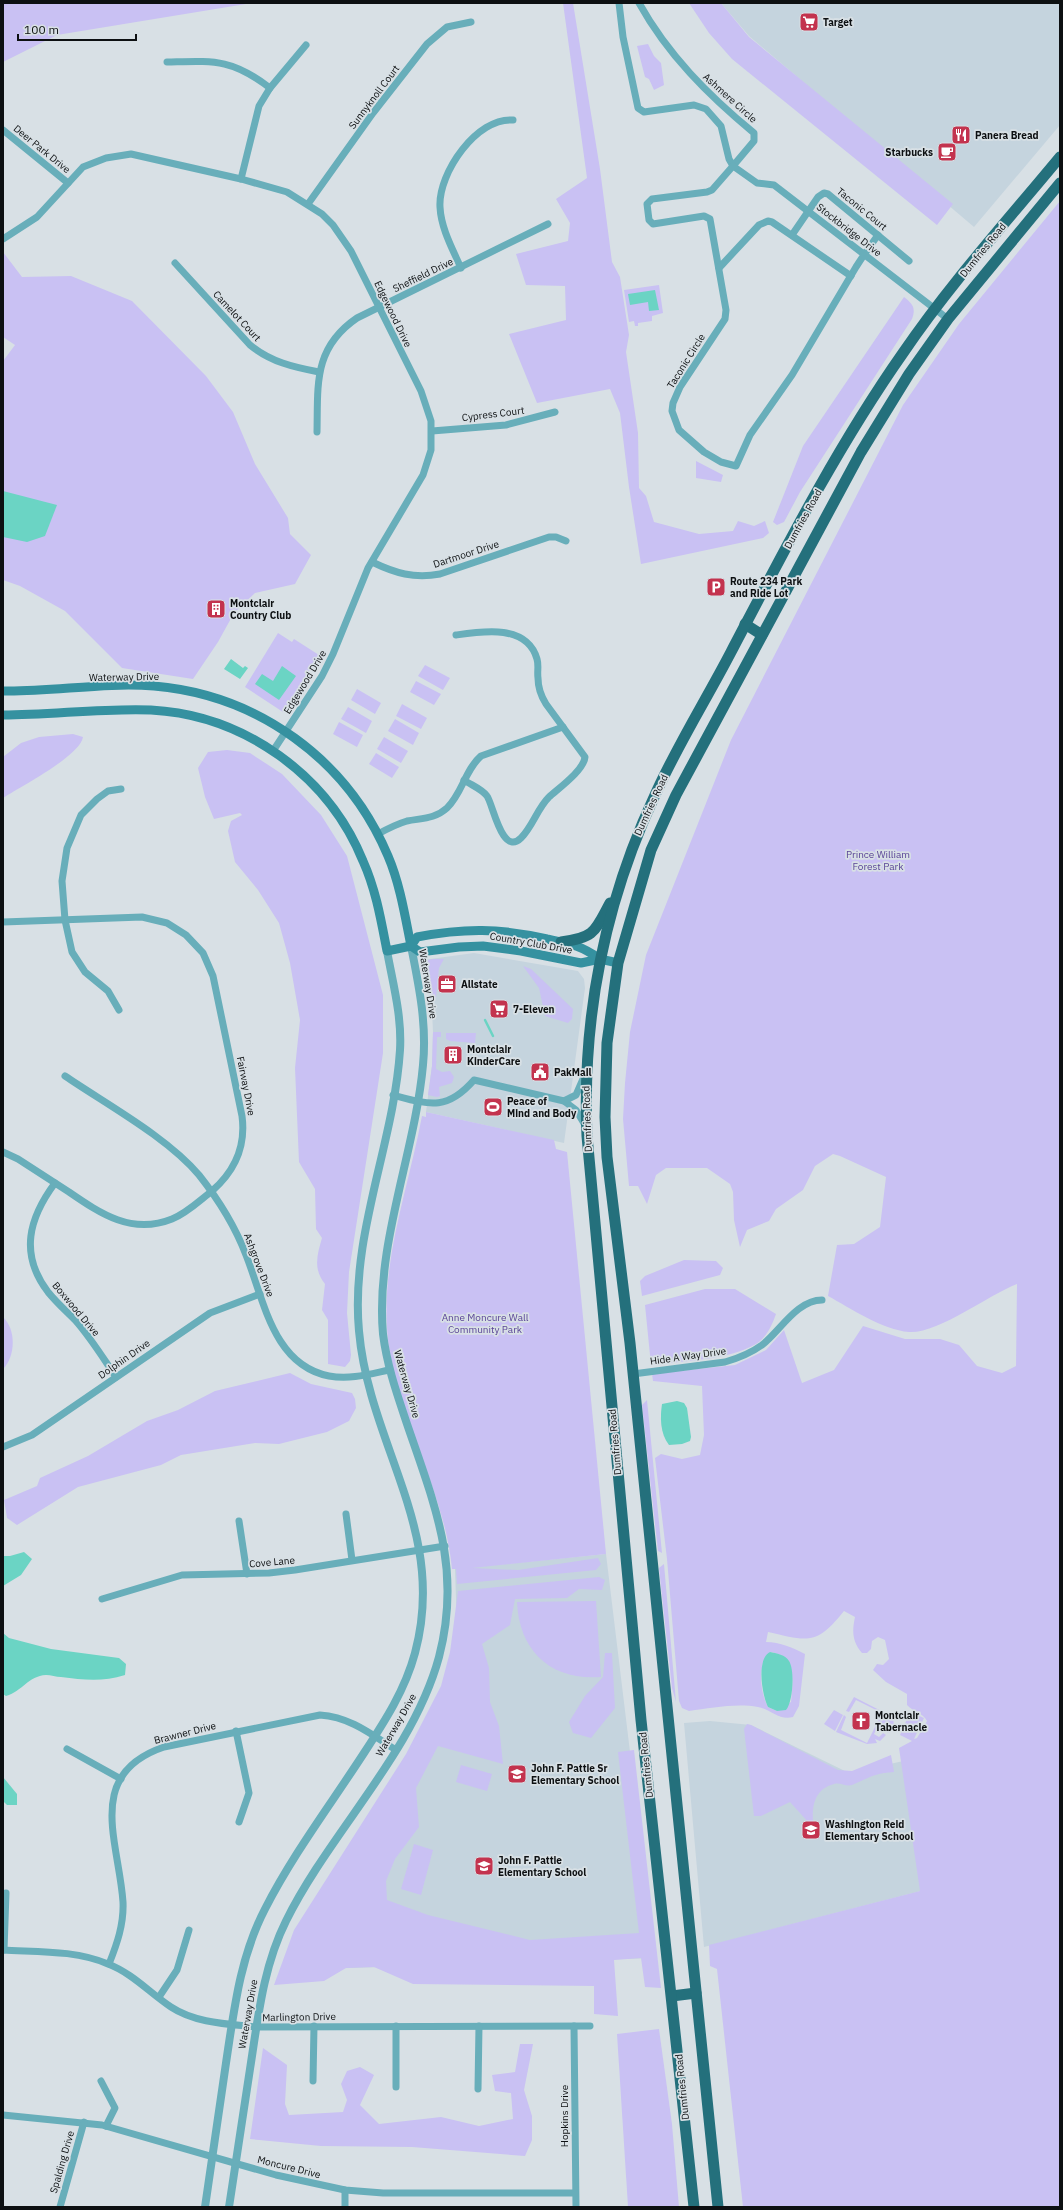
<svg xmlns="http://www.w3.org/2000/svg" width="1063" height="2210" font-family="'IBM Plex Sans',sans-serif">
	<rect width="100%" height="100%" fill="#d8e0e5"/>
	<g fill="#c5d4de">
		<polygon points="721,3 1060,3 1060,125 974,227 749,36"/>
		<polygon points="474,953 578,971 584,979 585,988 564,1143 426,1112 432,1066 433,1032 432,1010 423,960"/>
		<polygon points="606,1554 655,1958 288,1970 433,1722 457,1627 455,1569"/>
		<polygon points="710,1721 751,1725 849,1773 917,1758 940,1886 704,1947 684,1723"/>
	</g>
	<g fill="#c9c1f3" fill-rule="evenodd">
		<polygon points="3,3 252,3 57,35 3,62"/>
		<polygon points="563,3 573,3 600,169 612,262 620,277 629,335 626,352 638,433 639,488 646,496 654,522 699,534 733,531 738,521 754,526 765,521 769,533 763,538 641,564 629,487 620,413 610,389 537,403 509,334 566,320 565,286 526,285 516,254 568,241 570,223 556,199 587,178"/>
		<polygon points="689,3 721,3 749,37 953,204 937,225 732,59 709,33"/>
		<polygon points="648,44 654,56 661,63 664,85 654,90 649,79 645,77 637,46"/>
		<path d="M1060,201V2207H743L717,1969L710,1966L709,1945L920,1891L899,1748L912,1741L900,1735L910,1712L924,1718L914,1739L917,1738L927,1721C923,1713 913,1712 907,1705V1694L886,1682L873,1670L877,1664L883,1665L889,1659L885,1640L878,1637L872,1641L871,1649L867,1653H862C852,1642 852,1631 855,1617L844,1611C816,1646 808,1641 768,1632L766,1642C780,1642 793,1648 805,1654L799,1706L793,1717C779,1721 771,1709 758,1707C736,1703 711,1708 689,1711L682,1708L679,1701L667,1559L655,1458L661,1454L682,1459L700,1455L704,1435L702,1386L653,1381L652,1374L735,1365L766,1350L784,1330L802,1383L834,1370L863,1326L905,1339H940L959,1345L977,1366L1002,1373L1016,1366L1017,1284C988,1295 938,1334 909,1332C883,1330 850,1308 828,1296L837,1245L854,1244L880,1227L886,1177L840,1156L833,1154L815,1166L803,1190L776,1209L769,1221L747,1230L740,1247L734,1220L733,1192L730,1184L707,1168H666L656,1175L647,1204L638,1186H629L623,1119L625,1083L630,1032L646,955L731,740L903,405L959,324ZM770,1652C797,1656 793,1680 791,1702L777,1711L768,1707C760,1692 757,1664 770,1652Z"/>
		<polygon points="3,252 22,277 71,276 132,301 206,376 233,412 255,464 288,518 290,534 311,555 295,584 255,593 234,613 218,642 193,679 122,668 65,611 20,586 3,580 3,361 15,345 3,337"/>
		<polygon points="659,285 663,313 652,316 652,321 638,323 638,326 635,326 634,321 629,322 624,290"/>
		<path d="M904,297C913,304 916,308 912,319L800,492L784,522L777,525L773,522L803,446Z"/>
		<polygon points="696,461 723,475 721,482 696,478"/>
		<polygon points="278,633 292,642 294,639 319,655 283,712 245,687"/>
		<polygon points="425,665 450,678 443,690 418,676"/>
		<polygon points="416,681 441,694 434,705 410,692"/>
		<polygon points="357,689 381,703 375,714 351,700"/>
		<polygon points="402,704 427,718 421,729 396,716"/>
		<polygon points="348,707 372,721 366,733 341,719"/>
		<polygon points="395,719 419,733 413,745 388,731"/>
		<polygon points="339,722 363,735 357,747 333,734"/>
		<path d="M73,734L83,737C80,756 20,787 3,798V757L21,743L39,737Z"/>
		<polygon points="384,737 408,751 401,763 377,749"/>
		<path d="M227,750L250,753L282,774L321,815L347,856L383,995V1053L349,1272L347,1313L351,1355L350,1361L345,1367L328,1364V1320L322,1310L325,1284C313,1269 317,1255 322,1238L316,1229L315,1189L299,1162L295,1068L300,1020L290,963L279,923L258,890L235,862L228,831L231,821L242,815L240,813L214,819L205,797L198,768L208,752Z"/>
		<polygon points="376,753 399,767 392,778 369,764"/>
		<polygon points="433,959 444,959 439,968 436,997 432,1000 426,966 428,960"/>
		<polygon points="523,966 531,969 573,1009 572,1019 568,1023 545,1016 539,988"/>
		<polygon points="433,1032 441,1032 441,1037 437,1037 436,1069 442,1072 450,1071 454,1077 452,1083 439,1087 440,1096 437,1097 428,1095 432,1066"/>
		<polygon points="446,1033 476,1033 475,1043 450,1041 446,1039"/>
		<path d="M426,1112L554,1140L556,1149L567,1152L606,1554L472,1568L518,1570L598,1558L601,1564L596,1570L457,1584L456,1569H452C445,1494 403,1428 390,1354C376,1272 407,1196 422,1116L426,1117Z"/>
		<polygon points="684,1260 716,1261 723,1268 720,1275 642,1296 640,1281 645,1276"/>
		<path d="M705,1289H735L776,1314C772,1325 767,1337 756,1344C729,1360 683,1361 651,1365L645,1305Z"/>
		<path d="M3,1317C16,1329 16,1356 3,1369Z"/>
		<polygon points="290,1373 311,1384 352,1393 355,1399 356,1408 349,1421 327,1432 279,1444 255,1443 181,1455 161,1465 78,1487 17,1525 7,1518 4,1500 37,1486 40,1478 88,1456 147,1421 178,1410 215,1391"/>
		<polygon points="647,1400 662,1553 658,1551 642,1405"/>
		<polygon points="664,1564 676,1702 672,1688 659,1568"/>
		<polygon points="599,1577 605,1580 602,1590 579,1589 567,1598 515,1599 510,1625 482,1644 489,1668 490,1702 499,1726 503,1764 438,1746 416,1788 419,1827 395,1859 386,1881 387,1900 428,1915 530,1940 639,1933 618,1752 634,1750 661,1988 645,1987 641,1958 614,1960 618,2016 594,2014 594,1986 413,1984 374,1967 346,1968 324,1981 274,1985 294,1930 406,1754 441,1686 450,1652 458,1591"/>
		<path d="M596,1601L601,1677C551,1681 519,1651 517,1602Z"/>
		<polygon points="605,1653 612,1653 615,1708 591,1738 573,1733 569,1722 585,1696 603,1677"/>
		<polygon points="854,1697 893,1717 894,1726 884,1722 893,1727 889,1733 884,1731 883,1726 879,1724 874,1734 879,1737 883,1733 886,1735 880,1741 875,1739 877,1743 867,1744 836,1732 844,1715 846,1717 841,1730 867,1743 882,1713 856,1700 849,1712 846,1711"/>
		<polygon points="834,1710 843,1715 835,1731 824,1724"/>
		<path d="M747,1724L751,1725L838,1770L852,1771L891,1755L894,1772C874,1773 869,1778 852,1785C846,1787 840,1782 834,1784C815,1789 812,1805 813,1821L809,1823L790,1802L761,1816H754L744,1729Z"/>
		<polygon points="461,1765 492,1774 487,1791 456,1782"/>
		<polygon points="414,1844 433,1850 421,1895 401,1889"/>
		<polygon points="659,2029 672,2124 679,2207 628,2207 617,2034"/>
		<polygon points="520,2044 533,2044 524,2090 532,2116 532,2140 525,2156 412,2147 321,2146 250,2139 263,2048 287,2065 285,2104 289,2115 343,2112 347,2100 341,2084 347,2071 360,2067 374,2075 360,2105 379,2124 441,2117 479,2126 513,2119 511,2093 495,2091 492,2075 515,2072"/>
	</g>
	<g fill="#6bd4c4">
		<polygon points="655,290 659,310 649,311 648,302 630,305 628,294"/>
		<polygon points="3,491 57,505 45,536 27,542 3,537"/>
		<polygon points="231,659 243,668 245,666 248,668 240,679 224,669"/>
		<polygon points="282,666 296,676 279,700 255,684 262,674 273,681"/>
		<path d="M677,1401L684,1403L687,1408L691,1437L690,1441L682,1444L669,1445C660,1434 660,1417 662,1404Z"/>
		<polygon points="24,1552 32,1559 21,1575 3,1586 3,1556 10,1556"/>
		<path d="M3,1633L9,1638L51,1649L119,1658L126,1664L125,1675C103,1682 84,1680 61,1677C56,1677 51,1675 46,1675C28,1676 23,1691 6,1696L3,1694Z"/>
		<path d="M770,1652C776,1653 786,1655 789,1661C795,1670 793,1702 786,1710L777,1711L768,1707C762,1695 756,1659 770,1652Z"/>
		<polygon points="3,1777 17,1794 17,1805 7,1805 3,1801"/>
	</g>
	<g fill="none" stroke-linecap="round" stroke-linejoin="round">
		<polyline stroke="#6bd4c4" stroke-width="2.5" points="485,1020 493,1036"/>
		<g stroke="#68aeba" stroke-width="7">
			<path d="M619,3L623,37L638,108L644,112L694,105L706,109L721,126L729,159L733,166L754,141V133C708,95 668,55 639,3"/>
			<path d="M167,62C213,61 231,58 270,88"/>
			<polyline points="3,130 68,183"/>
			<polyline points="241,179 259,106 270,88 306,45"/>
			<polyline points="308,204 373,113 427,44 447,27 471,22"/>
			<polyline points="792,235 818,197 824,193 828,194 909,261"/>
			<path d="M878,235C870,246 863,256 856,267L792,375L750,435L736,466L721,462L704,452L679,430L672,411L673,403L680,387L725,319L726,310L710,219L704,216L653,224L649,220L647,204L652,199L707,192L712,190L733,166L757,183L774,185L948,319"/>
			<polyline points="3,239 37,217 83,167 106,158 131,154 241,179 287,192 322,214 333,225 351,251 421,391 431,421 431,450 423,475 368,568 333,654 322,676 273,751"/>
			<path d="M175,263L250,345C271,362 293,367 319,372"/>
			<path d="M461,268C452,248 441,228 440,207C438,173 477,117 513,120"/>
			<polyline points="719,268 759,225 768,221 772,222 851,276"/>
			<polyline points="432,431 506,425 555,412"/>
			<path d="M317,432C318,385 313,348 357,318L548,224"/>
			<path d="M372,562C395,573 414,579 440,574L549,537H556L566,541"/>
			<path d="M456,635C483,631 527,624 537,659C539,666 537,671 538,678C538,688 541,696 546,704L585,757C584,770 559,788 549,797C537,809 533,826 521,838C502,857 493,804 487,796C482,789 471,785 464,780"/>
			<path d="M378,834C387,829 397,824 407,821C422,818 435,819 447,808C462,794 465,770 481,756L563,727"/>
			<path d="M3,922L142,917L167,923L186,935L203,953L213,976L242,1116C246,1146 235,1171 212,1191C199,1201 187,1213 172,1219C132,1235 101,1214 69,1192C52,1181 35,1170 18,1159L3,1152"/>
			<polyline points="119,1010 108,991 85,972 72,952 65,920 62,881 67,848 81,815 97,799 108,791 121,789"/>
			<path d="M65,1076C106,1104 167,1137 199,1175C218,1199 235,1226 246,1255C264,1300 273,1365 329,1376C350,1380 370,1374 389,1370"/>
			<path d="M393,1095C430,1105 447,1111 474,1080L564,1101L576,1110L585,1125"/>
			<polyline points="564,1101 576,1095 583,1079"/>
			<path d="M55,1183C29,1218 19,1254 48,1292C56,1302 66,1311 75,1320C91,1338 103,1358 116,1377"/>
			<path d="M633,1374L725,1362C739,1358 751,1353 762,1345C780,1331 797,1300 822,1300"/>
			<polyline points="3,1447 32,1435 210,1313 260,1294"/>
			<polyline points="346,1514 352,1560"/>
			<polyline points="239,1521 247,1574"/>
			<polyline points="102,1599 182,1575 269,1573 295,1570 445,1546"/>
			<polyline points="236,1731 249,1793 239,1822"/>
			<polyline points="67,1749 121,1779"/>
			<path d="M3,1950C37,1952 76,1950 108,1964C132,1973 150,1993 171,2007C195,2023 228,2024 256,2027L590,2026"/>
			<polyline points="4,1950 6,1893"/>
			<path d="M109,1964C117,1944 124,1924 123,1902C119,1842 84,1774 164,1747L320,1715C350,1717 371,1734 396,1750"/>
			<polyline points="159,1997 177,1970 189,1930"/>
			<polyline points="396,2026 396,2087"/>
			<polyline points="574,2026 576,2207"/>
			<polyline points="101,2081 115,2108 106,2126"/>
			<polyline points="313,2081 314,2026"/>
			<polyline points="478,2089 479,2026"/>
			<polyline points="3,2115 102,2125 276,2175 345,2190 383,2193 575,2193"/>
			<polyline points="345,2190 345,2207"/>
			<polyline points="60,2207 84,2122"/>
		</g>
		<g stroke="#68aeba" stroke-width="8">
			<path d="M205,2207C212,2159 219,2111 226,2063C234,2010 240,1957 265,1909C293,1854 331,1804 364,1753C385,1721 405,1690 415,1653C448,1531 369,1446 359,1331C350,1235 394,1144 400,1050C402,1016 393,984 387,951"/>
			<path d="M229,2207C236,2161 243,2115 250,2069C258,2018 263,1967 286,1921C330,1832 413,1753 439,1657C462,1569 435,1506 407,1424C397,1394 387,1366 383,1334C375,1245 415,1153 423,1065C427,1024 419,986 411,946"/>
		</g>
		<g stroke="#3591a0" stroke-width="9">
			<path d="M3,691C53,692 104,682 154,686C258,695 347,759 388,856C400,884 405,916 411,946"/>
			<path d="M3,715C52,715 102,708 151,710C244,715 328,775 363,861C376,890 381,920 387,951L411,946L420,952L459,947L483,946L521,951L581,963L600,959L618,963"/>
			<path d="M411,946L417,937C464,928 500,928 547,939C571,944 580,945 600,959"/>
		</g>
		<g stroke="#24707c" stroke-width="11">
			<polyline points="745,624 762,635"/>
			<path d="M561,942C595,938 595,931 610,903"/>
			<polyline points="672,1996 696,1993"/>
			<path d="M694,2207L641,1720L587,1136C582,1018 605,902 655,795C677,746 706,700 731,652C784,551 837,447 903,353C950,284 1007,221 1060,157"/>
			<polyline points="718,2207 630,1343 607,1157 605,1117 607,1043 618,963 651,850 676,795 861,452 909,374 948,319 1060,183"/>
		</g>
	</g>
	<defs>
		<symbol id="supermarket-square" viewBox="-11 -11 22 22"><rect x="-9" y="-9" width="18" height="18" rx="4" fill="#c3334e" stroke="#d8e0e5"/><path d="M-6-5.5h2.5l.6 2H6L4.5 2H-2.5L-4.4-4H-6ZM-1.5 3.2a1.3 1.3 0 1 0 .1 0ZM3 3.2a1.3 1.3 0 1 0 .1 0Z" fill="#fff"/></symbol>
		<symbol id="restaurant-square" viewBox="-11 -11 22 22"><rect x="-9" y="-9" width="18" height="18" rx="4" fill="#c3334e" stroke="#d8e0e5"/><path d="M-5-6h1v4h1v-4h1v4h1v-4h1v5L-1.5 .5V6h-2V.5L-5-1ZM5-6V6H3V1.5H1.5Q1.5-4 5-6Z" fill="#fff"/></symbol>
		<symbol id="cafe-square" viewBox="-11 -11 22 22"><rect x="-9" y="-9" width="18" height="18" rx="4" fill="#c3334e" stroke="#d8e0e5"/><path d="M-5.5-4.5H6V0H3Q3 3.5 0 3.5H-2.5Q-5.5 3.5-5.5 0ZM3-3.2v2h1.7v-2ZM-6 4.5H4V6H-6Z" fill="#fff"/></symbol>
		<symbol id="parking-square" viewBox="-11 -11 22 22"><rect x="-9" y="-9" width="18" height="18" rx="4" fill="#c3334e" stroke="#d8e0e5"/><path d="M-3.5-5.5H1a3.5 3.5 0 0 1 0 7H-1V5.5H-3.5ZM-1-3.4V-.6H.8a1.4 1.4 0 0 0 0-2.8Z" fill="#fff"/></symbol>
		<symbol id="building-square" viewBox="-11 -11 22 22"><rect x="-9" y="-9" width="18" height="18" rx="4" fill="#c3334e" stroke="#d8e0e5"/><path d="M-4-6H4V6H1V3H-1V6H-4ZM-2.5-4.3h1.7v1.8h-1.7ZM.8-4.3h1.7v1.8H.8ZM-2.5-1h1.7V.8h-1.7ZM.8-1h1.7V.8H.8Z" fill="#fff"/></symbol>
		<symbol id="office-square" viewBox="-11 -11 22 22"><rect x="-9" y="-9" width="18" height="18" rx="4" fill="#c3334e" stroke="#d8e0e5"/><path d="M-6-3h4V-5.5h4V-3h4V5H-6ZM-1-4.5V-3h2v-1.5ZM-6 0V1H6V0Z" fill="#fff"/></symbol>
		<symbol id="civic-square" viewBox="-11 -11 22 22"><rect x="-9" y="-9" width="18" height="18" rx="4" fill="#c3334e" stroke="#d8e0e5"/><path d="M-.6-6.5H3V-4.5H.6V-3L4-1V1h2V6H-6V1h2V-1L-.6-3ZM-1.2 2.5V6h2.4V2.5Z" fill="#fff"/></symbol>
		<symbol id="stadium-square" viewBox="-11 -11 22 22"><rect x="-9" y="-9" width="18" height="18" rx="4" fill="#c3334e" stroke="#d8e0e5"/><path d="M0-5a6.5 5 0 1 0 0 10a6.5 5 0 1 0 0-10ZM-3.5-1.8h7v3.6h-7Z" fill="#fff"/></symbol>
		<symbol id="church-square" viewBox="-11 -11 22 22"><rect x="-9" y="-9" width="18" height="18" rx="4" fill="#c3334e" stroke="#d8e0e5"/><path d="M-1.2-6h2.4v3.5h3.3v2.4h-3.3V6h-2.4V-.1h-3.3v-2.4h3.3Z" fill="#fff"/></symbol>
		<symbol id="school-square" viewBox="-11 -11 22 22"><rect x="-9" y="-9" width="18" height="18" rx="4" fill="#c3334e" stroke="#d8e0e5"/><path d="M0-5L7-2L0 1L-7-2ZM-4 1L0 2.5L4 1V4Q0 6-4 4Z" fill="#fff"/></symbol>
	</defs>
	<g fill-rule="evenodd">
		<use href="#supermarket-square" x="798" y="11" width="22" height="22"/>
		<use href="#restaurant-square" x="950" y="124" width="22" height="22"/>
		<use href="#cafe-square" x="936" y="141" width="22" height="22"/>
		<use href="#parking-square" x="705" y="576" width="22" height="22"/>
		<use href="#building-square" x="205" y="598" width="22" height="22"/>
		<use href="#office-square" x="436" y="973" width="22" height="22"/>
		<use href="#supermarket-square" x="488" y="998" width="22" height="22"/>
		<use href="#building-square" x="442" y="1044" width="22" height="22"/>
		<use href="#civic-square" x="529" y="1061" width="22" height="22"/>
		<use href="#stadium-square" x="482" y="1096" width="22" height="22"/>
		<use href="#church-square" x="850" y="1710" width="22" height="22"/>
		<use href="#school-square" x="506" y="1763" width="22" height="22"/>
		<use href="#school-square" x="800" y="1819" width="22" height="22"/>
		<use href="#school-square" x="473" y="1855" width="22" height="22"/>
	</g>
	<g text-anchor="middle" dominant-baseline="central" stroke-width="3.5" stroke-linejoin="round" paint-order="stroke">
		<g font-size="10" font-weight="bold" fill="#0d1012" stroke="#d8e0e5" text-anchor="start">
			<text x="823" y="22">Target</text>
			<text x="975" y="135">Panera Bread</text>
			<text x="933" y="152" text-anchor="end">Starbucks</text>
			<text x="730" y="581">Route 234 Park<tspan x="730" dy="12">and Ride Lot</tspan></text>
			<text x="230" y="603">Montclair<tspan x="230" dy="12">Country Club</tspan></text>
			<text x="461" y="984">Allstate</text>
			<text x="513" y="1009">7-Eleven</text>
			<text x="467" y="1049">Montclair<tspan x="467" dy="12">KinderCare</tspan></text>
			<text x="554" y="1072">PakMail</text>
			<text x="507" y="1101">Peace of<tspan x="507" dy="12">Mind and Body</tspan></text>
			<text x="875" y="1715">Montclair<tspan x="875" dy="12">Tabernacle</tspan></text>
			<text x="531" y="1768">John F. Pattie Sr<tspan x="531" dy="12">Elementary School</tspan></text>
			<text x="825" y="1824">Washington Reid<tspan x="825" dy="12">Elementary School</tspan></text>
			<text x="498" y="1860">John F. Pattie<tspan x="498" dy="12">Elementary School</tspan></text>
		</g>
		<g font-size="10" fill="#0d1012" stroke="#d8e0e5">
			<text transform="translate(374 97) rotate(-53)">Sunnyknoll Court</text>
			<text transform="translate(730 98) rotate(42)">Ashmere Circle</text>
			<text transform="translate(42 149) rotate(39)">Deer Park Drive</text>
			<text transform="translate(862 209) rotate(39)">Taconic Court</text>
			<text transform="translate(849 230) rotate(38)">Stockbridge Drive</text>
			<text transform="translate(983 250) rotate(-51)">Dumfries Road</text>
			<text transform="translate(423 275) rotate(-26)">Sheffield Drive</text>
			<text transform="translate(393 314) rotate(64)">Edgewood Drive</text>
			<text transform="translate(237 316) rotate(47)">Camelot Court</text>
			<text transform="translate(686 361) rotate(-58)">Taconic Circle</text>
			<text transform="translate(493 414) rotate(-7)">Cypress Court</text>
			<text transform="translate(803 519) rotate(-61)">Dumfries Road</text>
			<text transform="translate(466 554) rotate(-18)">Dartmoor Drive</text>
			<text transform="translate(124 677) rotate(-1)">Waterway Drive</text>
			<text transform="translate(305 682) rotate(-59)">Edgewood Drive</text>
			<text transform="translate(651 805) rotate(-65)">Dumfries Road</text>
			<text transform="translate(531 943) rotate(10)">Country Club Drive</text>
			<text transform="translate(428 984) rotate(81)">Waterway Drive</text>
			<text transform="translate(246 1086) rotate(79)">Fairway Drive</text>
			<text transform="translate(587 1119) rotate(-92)">Dumfries Road</text>
			<text transform="translate(259 1265) rotate(69)">Ashgrove Drive</text>
			<text transform="translate(76 1309) rotate(50)">Boxwood Drive</text>
			<text transform="translate(688 1356) rotate(-8)">Hide A Way Drive</text>
			<text transform="translate(124 1359) rotate(-35)">Dolphin Drive</text>
			<text transform="translate(407 1384) rotate(74)">Waterway Drive</text>
			<text transform="translate(615 1442) rotate(-95)">Dumfries Road</text>
			<text transform="translate(272 1562) rotate(-5)">Cove Lane</text>
			<text transform="translate(396 1725) rotate(-60)">Waterway Drive</text>
			<text transform="translate(185 1733) rotate(-14)">Brawner Drive</text>
			<text transform="translate(646 1765) rotate(-96)">Dumfries Road</text>
			<text transform="translate(248 2014) rotate(-80)">Waterway Drive</text>
			<text transform="translate(299 2017) rotate(-1)">Marlington Drive</text>
			<text transform="translate(682 2087) rotate(-96)">Dumfries Road</text>
			<text transform="translate(564 2116) rotate(-90)">Hopkins Drive</text>
			<text transform="translate(62 2162) rotate(-74)">Spalding Drive</text>
			<text transform="translate(289 2167) rotate(14)">Moncure Drive</text>
		</g>
		<g font-size="10" fill="#5a4497" stroke="#d8e0e5">
			<text x="878" y="854">Prince William<tspan x="878" dy="12">Forest Park</tspan></text>
			<text x="485" y="1317">Anne Moncure Wall<tspan x="485" dy="12">Community Park</tspan></text>
		</g>
	</g>
	<rect width="1063" height="2210" fill="none" stroke="#0d1012" stroke-width="8"/>
	<path d="M18 34v6h118v-6" fill="none" stroke="#0d1012" stroke-width="2"/>
	<text x="24" y="34" font-size="12" fill="#0d1012" stroke="#d8e0e5" stroke-width="3" paint-order="stroke">100 m</text>
</svg>
